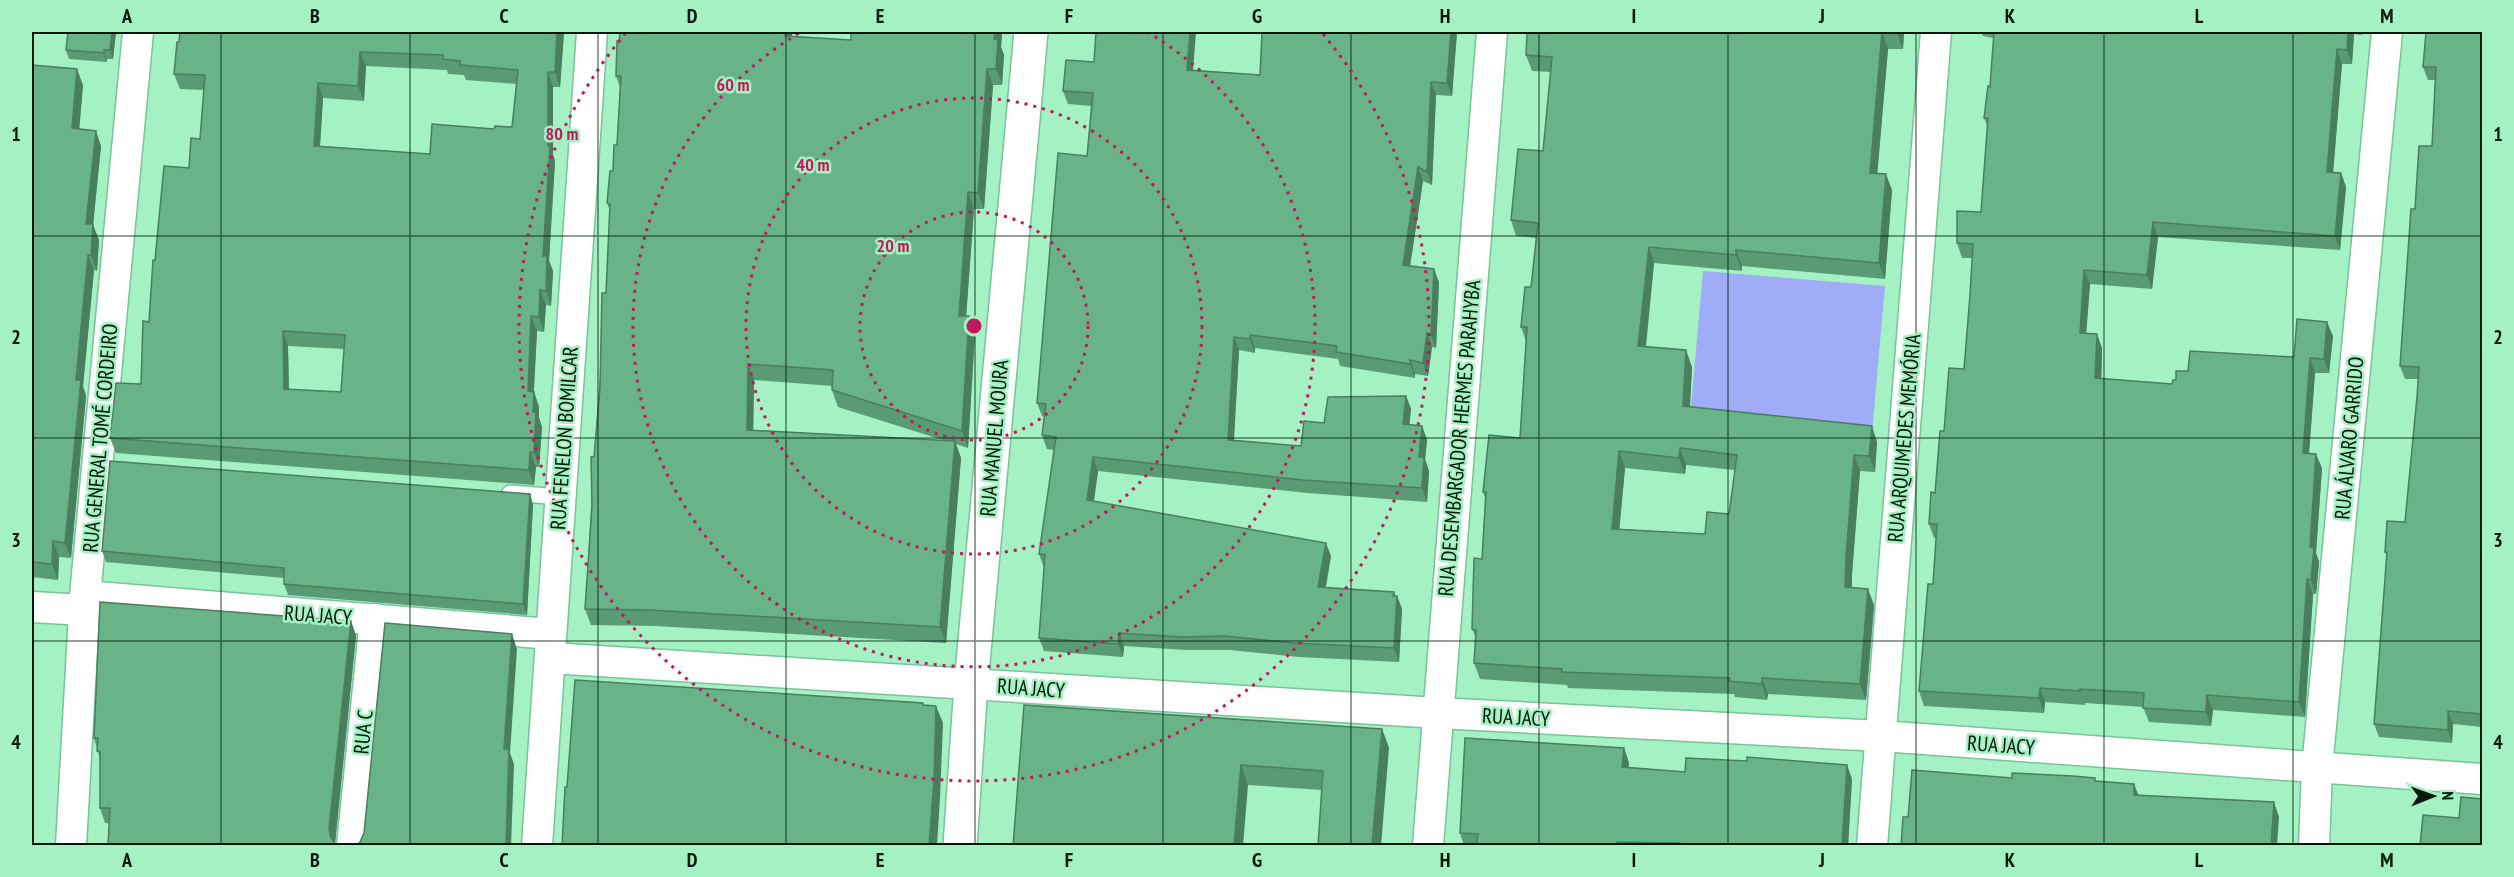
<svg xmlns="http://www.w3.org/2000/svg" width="2514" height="877" font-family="'PT Sans Narrow',sans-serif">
	<rect width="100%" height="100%" fill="#a4f1c3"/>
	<polygon fill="#a1acf8" points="1703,271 1885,286 1872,433 1690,418"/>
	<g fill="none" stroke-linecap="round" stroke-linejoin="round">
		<defs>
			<polyline id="lane" points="510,493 561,497"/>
			<g id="street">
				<polyline points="85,596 551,634"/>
				<polyline points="32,607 84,610"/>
				<polyline points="550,658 1438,713 1881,736 2482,779"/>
				<polyline points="71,846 85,596 138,32"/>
				<polyline points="352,846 375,619"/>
				<polyline points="537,846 592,32"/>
				<polyline points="1428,846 1492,32"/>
				<polyline points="1872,846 1936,32"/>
				<polyline points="2314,846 2317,768 2387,32"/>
			</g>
			<polyline id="secondary" points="960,846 971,684 1031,32"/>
		</defs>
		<use href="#lane" stroke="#78c498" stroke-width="18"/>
		<use href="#street" stroke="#78c498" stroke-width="33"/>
		<use href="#secondary" stroke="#78c498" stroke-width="36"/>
		<use href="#lane" stroke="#fff" stroke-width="15"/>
		<use href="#street" stroke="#fff" stroke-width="30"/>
		<use href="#secondary" stroke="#fff" stroke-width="33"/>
	</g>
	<g fill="#599b75" fill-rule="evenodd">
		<polygon points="68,32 116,32 113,59 107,59 107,62 69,59 66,50"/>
		<path d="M564,32L560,87H553V155L555,161L549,261L553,271L551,306L546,305L544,332L537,331L534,392L539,407V418L542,427L539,467H536L534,485L116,453L110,438L141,384L149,322L155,260L200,139L204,90L180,89L174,74L179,42ZM366,66L447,70L448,74L464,75L466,80L516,84L512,127L430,154L320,146L323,98L364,101ZM288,346L344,349L341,392L289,390Z"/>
		<path d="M620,32H792V37L851,40V32H1002L1001,47L1004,55L1002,85H993L984,209H974L966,316L975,332L968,448L956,444L961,458L946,643L655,626L591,625L585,609L594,457L606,293L610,211L607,203L617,145L620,87L616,76ZM754,380L832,386V390L838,407L946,441L753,430Z"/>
		<polygon points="1457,32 1452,96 1436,95 1432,185 1423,181 1410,266 1434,269 1439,283 1436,348 1432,347 1428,376 1415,374 1415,378 1340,366 1338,359 1255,348 1255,353 1239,350 1234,440 1301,446 1324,423 1406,396 1411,409 1409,425 1422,426 1427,440 1425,459 1429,471 1427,502 1308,493 1098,471 1094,501 1331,556 1326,587 1397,596 1402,609 1399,662 1299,657 1230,650 1186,650 1124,646 1123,657 1044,651 1039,638 1044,568 1039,554 1054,450 1047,449 1042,435 1044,417 1042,416 1037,403 1087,156 1091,106 1068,104 1063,91 1094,62 1260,75"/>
		<path d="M1904,32L1903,49H1888L1877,174L1892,190L1885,279L1742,266V271L1654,263L1646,347L1692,367L1690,406L1877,442L1875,472L1860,471L1852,574V588L1874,605L1866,700L1768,694L1767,700L1735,697L1734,694L1568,688L1567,685L1480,679L1474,663L1476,638L1472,629L1482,559L1485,498L1483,492L1520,438L1526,341L1521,327L1531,287L1536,238L1516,236L1511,220L1543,151L1551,72L1532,71L1526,55ZM1686,465L1735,470L1729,514L1705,534L1619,529L1625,468L1685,474Z"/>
		<polygon points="1981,32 2363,32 2362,35 2354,34 2352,64 2342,64 2333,172 2341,173 2346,187 2340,250 2158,237 2152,289 2090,284 2086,333 2102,348 2101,379 2172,384 2176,380 2188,371 2294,357 2333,336 2329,373 2315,373 2309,453 2322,468 2316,553 2319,562 2316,594 2313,594 2305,717 2213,710 2211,726 2149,722 2143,707 2085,703 2085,705 2045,702 2044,713 1924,706 1919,691 1933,584 1936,538 1934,538 1929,524 1935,493 1944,431 1964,369 1973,258 1962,258 1957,243 1981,212 1987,125 1984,118 1990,87 1994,38 1983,36"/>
		<polygon points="2482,32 2482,727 2453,724 2452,743 2379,737 2374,724 2387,558 2385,552 2405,522 2417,397 2418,379 2405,379 2400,366 2415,209 2432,146 2435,80 2428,80 2423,67"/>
		<polygon points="32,65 83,85 79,129 101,146 93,225 99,240 97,271 94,270 83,386 86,396 71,558 59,557 58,580 32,577"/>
		<polygon points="530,494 533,505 527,615 288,595 284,584 284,578 106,562 102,551"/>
		<polygon points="356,635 335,843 336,845 105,823 100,808 100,759 94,738"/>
		<polygon points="1024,705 1382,729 1389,748 1322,790 1248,785"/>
		<polygon points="1624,748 1629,763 1628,767 1685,772 1852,779 1848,846 1464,846 1460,833"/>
	</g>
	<g fill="#497e5f">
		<polygon points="112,32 116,32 113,59 110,50"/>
		<polygon points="557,32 564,32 560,87 555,72"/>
		<polygon points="786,32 792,32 791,53 785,36"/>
		<polygon points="995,32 1002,32 1001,47 1004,55 1002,85 996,69"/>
		<polygon points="1190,32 1196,32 1192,83 1187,70"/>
		<polygon points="1451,32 1457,32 1452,96 1447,83"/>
		<polygon points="1882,32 1888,49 1876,189 1870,173"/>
		<polygon points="1898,32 1904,32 1903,49 1897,33"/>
		<polygon points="2348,32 2353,32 2354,34 2352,64 2347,50"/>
		<polygon points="2337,49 2342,64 2332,186 2327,172"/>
		<polygon points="104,50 107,59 107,62 104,53"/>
		<polygon points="360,52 366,66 364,101 358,86"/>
		<polygon points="77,69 83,85 78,144 72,128"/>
		<polygon points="987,69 993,85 984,209 978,193"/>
		<polygon points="548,72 553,87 553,155 555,161 549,261 553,271 551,306 546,291 543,256 548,146"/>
		<polygon points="1431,82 1436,95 1432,185 1427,172"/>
		<polygon points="318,83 323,98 319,161 314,146"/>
		<polygon points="96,131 101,146 93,225 99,240 97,271 91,255 86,224"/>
		<polygon points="1418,167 1423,181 1408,279 1403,265"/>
		<polygon points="2341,173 2346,187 2340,250 2335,236"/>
		<polygon points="1886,174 1892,190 1885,279 1879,263"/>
		<polygon points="968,192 974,209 965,332 959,316"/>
		<polygon points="2153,222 2158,237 2152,289 2147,275"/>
		<polygon points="1649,247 1654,263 1644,362 1638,346"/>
		<polygon points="1736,250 1742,266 1742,271 1736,255"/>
		<polygon points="88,255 94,270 83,386 86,396 71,558 65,543 76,380"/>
		<polygon points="1434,269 1439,283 1436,348 1431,335"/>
		<polygon points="2084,270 2090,284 2085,348 2080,333"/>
		<polygon points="540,290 546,305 544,332 539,317"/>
		<polygon points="531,316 537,331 533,400 534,392 539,407 539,418 542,427 539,467 534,452 533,412 528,391"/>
		<polygon points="969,316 975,332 968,448 962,431"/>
		<polygon points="2327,322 2333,336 2329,373 2324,359"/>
		<polygon points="283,331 288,346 289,404 284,389"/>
		<polygon points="1427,333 1432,347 1428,376 1423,363"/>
		<polygon points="2097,334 2102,348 2101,393 2095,378"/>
		<polygon points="1250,335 1255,348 1255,353 1250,339"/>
		<polygon points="1234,337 1239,350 1233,453 1228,440"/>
		<polygon points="1686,350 1692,367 1689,422 1683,406"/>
		<polygon points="2310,358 2315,373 2308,467 2303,453"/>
		<polygon points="1410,360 1415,374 1415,378 1410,364"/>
		<polygon points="748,364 754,380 753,446 747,430"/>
		<polygon points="1406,396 1411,409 1408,438 1403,424"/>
		<polygon points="1422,426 1427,440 1425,459 1429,471 1427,502 1422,488 1419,457"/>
		<polygon points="1872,426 1877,442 1875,472 1869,456"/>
		<polygon points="955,441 961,458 946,643 940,627"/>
		<polygon points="1680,448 1686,465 1685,474 1679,458"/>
		<polygon points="1619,451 1625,468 1618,545 1612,529"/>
		<polygon points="530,452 536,467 534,485 529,470"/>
		<polygon points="2316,454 2322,468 2316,553 2319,562 2316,594 2311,580 2310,547"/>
		<polygon points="1854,455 1860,471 1852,574 1851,603 1845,587 1846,557"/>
		<polygon points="1093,457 1098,471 1092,513 1087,500"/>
		<polygon points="530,494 533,505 527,615 523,604"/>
		<polygon points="53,541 59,557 58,580 52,564"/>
		<polygon points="1326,543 1331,556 1323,601 1318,587"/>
		<polygon points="2307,579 2313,594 2305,717 2299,702"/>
		<polygon points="1868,589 1874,605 1866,700 1860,684"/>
		<polygon points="1394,592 1397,600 1397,596 1402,609 1399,662 1394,648"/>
		<polygon points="351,621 356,635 335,844 331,838 329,829"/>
		<polygon points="1119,633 1124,646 1123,657 1118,644"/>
		<polygon points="512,634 517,649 510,753 514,764 511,846 506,846 504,749"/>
		<polygon points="1762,678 1768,694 1767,700 1762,684"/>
		<polygon points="2040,688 2045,702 2044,713 2039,698"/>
		<polygon points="2207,695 2213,710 2211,726 2206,712"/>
		<polygon points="936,706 943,723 940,798 937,846 929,846"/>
		<polygon points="2448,711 2453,724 2452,743 2448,730"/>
		<polygon points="1382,729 1389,748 1381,846 1372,846"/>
		<polygon points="1624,748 1629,763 1627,781 1622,767"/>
		<polygon points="1241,765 1248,785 1243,846 1234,846"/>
		<polygon points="1847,765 1852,779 1848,846 1842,846"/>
		<polygon points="2134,784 2140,799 2134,795"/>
		<polygon points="2274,802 2279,817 2277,846 2271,846"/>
	</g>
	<g fill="#68b488" stroke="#497e5f" stroke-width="1.5" fill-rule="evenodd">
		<polygon points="68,32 112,32 110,50 104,50 104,53 66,50"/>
		<path d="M180,32H557L555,72H548V146H550L543,256H547L546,291L540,290L539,317L531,316L528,391L534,392L533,412H536L534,452H530L529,470L110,438L116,383L141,384L143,321L149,322L153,260H155L164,166L189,168L191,138L200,139L205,75L174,74L177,42H179ZM360,52L443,55V59L460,61V65L518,70L512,127L495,126L494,129L432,124L430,154L314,146L318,83L358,86ZM283,331L345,335L341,392L284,389Z"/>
		<polygon points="620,32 786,32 785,36 851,40 851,32 995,32 994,39 998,39 996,69 987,69 978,193 968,192 959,316 969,316 962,431 832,390 833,370 748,364 747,430 955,441 940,627 649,610 585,609 592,506 591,457 594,457 600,388 602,293 606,293 610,204 607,203 610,171 613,171 614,145 617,145 621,76 616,76 617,41 619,42"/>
		<polygon points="1096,32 1190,32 1187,70 1260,75 1262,32 1451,32 1447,83 1431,82 1427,172 1418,167 1403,265 1434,269 1431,335 1427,333 1423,363 1410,360 1410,364 1336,352 1337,346 1250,335 1250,339 1234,337 1228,440 1301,446 1304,421 1324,423 1328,397 1406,396 1403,424 1422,426 1419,457 1424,457 1422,488 1303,480 1093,457 1087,500 1326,543 1318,587 1394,592 1393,596 1397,596 1394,648 1294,643 1225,636 1181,637 1119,633 1118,644 1039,638 1045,555 1039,554 1056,437 1042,435 1046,404 1037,403 1058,153 1087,156 1093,93 1063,91 1066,60 1094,62"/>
		<path d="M1527,32H1898L1897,33L1882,32L1870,173L1886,174L1879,263L1736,250V255L1649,247L1638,346L1686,350L1683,406L1872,426L1869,456L1854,455L1846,557L1845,587L1868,589L1860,684L1762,678V684L1729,681L1730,678L1562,672V669L1474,663L1476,630L1472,629L1474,558L1482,559L1486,492H1483L1489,435L1520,438L1527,327H1521L1525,287H1531L1538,223L1511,220L1518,149L1543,151L1552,57L1526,55ZM1680,448L1737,455L1729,514L1707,512L1705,534L1612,529L1619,451L1679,458Z"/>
		<polygon points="1994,32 2348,32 2347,50 2337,49 2327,172 2341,173 2335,236 2153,222 2147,275 2084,270 2080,333 2097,334 2095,378 2172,384 2173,380 2176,380 2176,371 2188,371 2190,351 2294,357 2297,319 2327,322 2324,359 2310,358 2303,453 2316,454 2310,547 2314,548 2311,580 2307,579 2299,702 2207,695 2206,712 2143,708 2144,693 2080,689 2080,691 2040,688 2039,698 1919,691 1928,584 1933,584 1937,524 1929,524 1931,492 1935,493 1940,431 1944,431 1949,368 1964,369 1970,295 1973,244 1957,243 1957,211 1981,212 1988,118 1984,118 1988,86 1990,87"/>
		<polygon points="2426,32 2482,32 2482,714 2448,711 2448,730 2374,724 2387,552 2385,552 2387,521 2405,522 2417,397 2419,367 2400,366 2411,209 2415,209 2419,146 2432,146 2436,67 2423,67"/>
		<polygon points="32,65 77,69 72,128 96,131 86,224 93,224 91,255 88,255 76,380 81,380 65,543 53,541 52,564 32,562"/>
		<polygon points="110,461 530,494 523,604 284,584 284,568 102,551"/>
		<polygon points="100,602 351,621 329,829 331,838 336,845 338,846 108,846 110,808 100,808 100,751 97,751 98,738 94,738"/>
		<polygon points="385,623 512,634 504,749 509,749 506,846 355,846 360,842 364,833"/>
		<polygon points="575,680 923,703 923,705 936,706 934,781 929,846 562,846 565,787 567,787"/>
		<polygon points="1024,705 1382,729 1372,846 1318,846 1323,771 1241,765 1234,846 1013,846"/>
		<polygon points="1465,738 1624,748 1622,767 1685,772 1686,758 1747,761 1747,757 1847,765 1842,846 1680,846 1680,843 1617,842 1617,846 1476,846 1478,834 1460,833"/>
		<polygon points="1912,770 2012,778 2012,773 2073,776 2095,778 2095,781 2134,784 2134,795 2274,802 2271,846 1901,846 1903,817 1908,817"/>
		<polygon points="2461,797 2482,799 2482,846 2420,846 2423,815 2459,818"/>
	</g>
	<path fill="none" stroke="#001909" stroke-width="1.5" stroke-opacity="0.55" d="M221,32V846M410,32V846M598,32V846M786,32V846M975,32V846M1163,32V846M1351,32V846M1539,32V846M1728,32V846M1916,32V846M2104,32V846M2293,32V846M32,236H2482M32,438H2482M32,641H2482"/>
	<g fill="none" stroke="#c2185b" stroke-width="3" stroke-dasharray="3 6">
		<circle cx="974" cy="326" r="114"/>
		<circle cx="974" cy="326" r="228"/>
		<path d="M1147 32A341 341 0 1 1 801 32"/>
		<path d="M1323 34A455 455 0 1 1 625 34"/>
	</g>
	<g text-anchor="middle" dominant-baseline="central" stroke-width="5" stroke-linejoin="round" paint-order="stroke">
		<g font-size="21" fill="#001909" stroke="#a4f1c3">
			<text transform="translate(100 438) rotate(-85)">RUA GENERAL TOMÉ CORDEIRO</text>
			<text transform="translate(564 438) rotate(-86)">RUA FENELON BOMILCAR</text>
			<text transform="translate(994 438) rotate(-85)">RUA MANUEL MOURA</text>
			<text transform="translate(1459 438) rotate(-85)">RUA DESEMBARGADOR HERMES PARAHYBA</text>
			<text transform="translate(1904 438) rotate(-85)">RUA ARQUIMEDES MEMÓRIA</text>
			<text transform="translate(2349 438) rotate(-85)">RUA ÁLVARO GARRIDO</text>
			<text transform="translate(318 615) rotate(4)">RUA JACY</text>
			<text transform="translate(1031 688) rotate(4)">RUA JACY</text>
			<text transform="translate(1516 717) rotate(3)">RUA JACY</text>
			<text transform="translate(363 732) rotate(-84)">RUA C</text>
			<text transform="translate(2001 745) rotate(4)">RUA JACY</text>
		</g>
	</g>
	<circle cx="974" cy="326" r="9" fill="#c2185b" stroke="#a4f1c3" stroke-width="3"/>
	<g font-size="18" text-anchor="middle" font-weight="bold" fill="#c2185b" stroke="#a4f1c3" stroke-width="5" stroke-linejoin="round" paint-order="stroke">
		<text x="733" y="91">60 m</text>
		<text x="562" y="140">80 m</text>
		<text x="813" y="171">40 m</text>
		<text x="893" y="252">20 m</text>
	</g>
	<rect width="2514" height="877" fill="none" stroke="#a4f1c3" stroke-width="66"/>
	<g transform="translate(2433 796) rotate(89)" stroke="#a4f1c3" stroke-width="4.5" paint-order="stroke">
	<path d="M0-4.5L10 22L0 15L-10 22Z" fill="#001909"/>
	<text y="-9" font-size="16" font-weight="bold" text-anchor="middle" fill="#001909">N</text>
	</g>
	<rect x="33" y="33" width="2448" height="811" fill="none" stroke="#001909" stroke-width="2"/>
	<g font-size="20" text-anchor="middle" font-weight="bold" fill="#001909">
		<text x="127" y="23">A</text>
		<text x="315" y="23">B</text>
		<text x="504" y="23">C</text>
		<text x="692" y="23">D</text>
		<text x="880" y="23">E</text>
		<text x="1069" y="23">F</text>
		<text x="1257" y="23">G</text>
		<text x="1445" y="23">H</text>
		<text x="1634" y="23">I</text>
		<text x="1822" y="23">J</text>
		<text x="2010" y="23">K</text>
		<text x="2199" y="23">L</text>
		<text x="2387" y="23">M</text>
		<text x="16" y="141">1</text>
		<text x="2498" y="141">1</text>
		<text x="16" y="344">2</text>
		<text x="2498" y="344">2</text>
		<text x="16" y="547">3</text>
		<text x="2498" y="547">3</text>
		<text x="16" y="749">4</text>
		<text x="2498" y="749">4</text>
		<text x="127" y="867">A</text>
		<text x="315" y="867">B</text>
		<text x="504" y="867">C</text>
		<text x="692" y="867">D</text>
		<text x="880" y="867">E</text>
		<text x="1069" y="867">F</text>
		<text x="1257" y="867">G</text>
		<text x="1445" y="867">H</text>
		<text x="1634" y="867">I</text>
		<text x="1822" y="867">J</text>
		<text x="2010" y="867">K</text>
		<text x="2199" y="867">L</text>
		<text x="2387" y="867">M</text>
	</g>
</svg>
